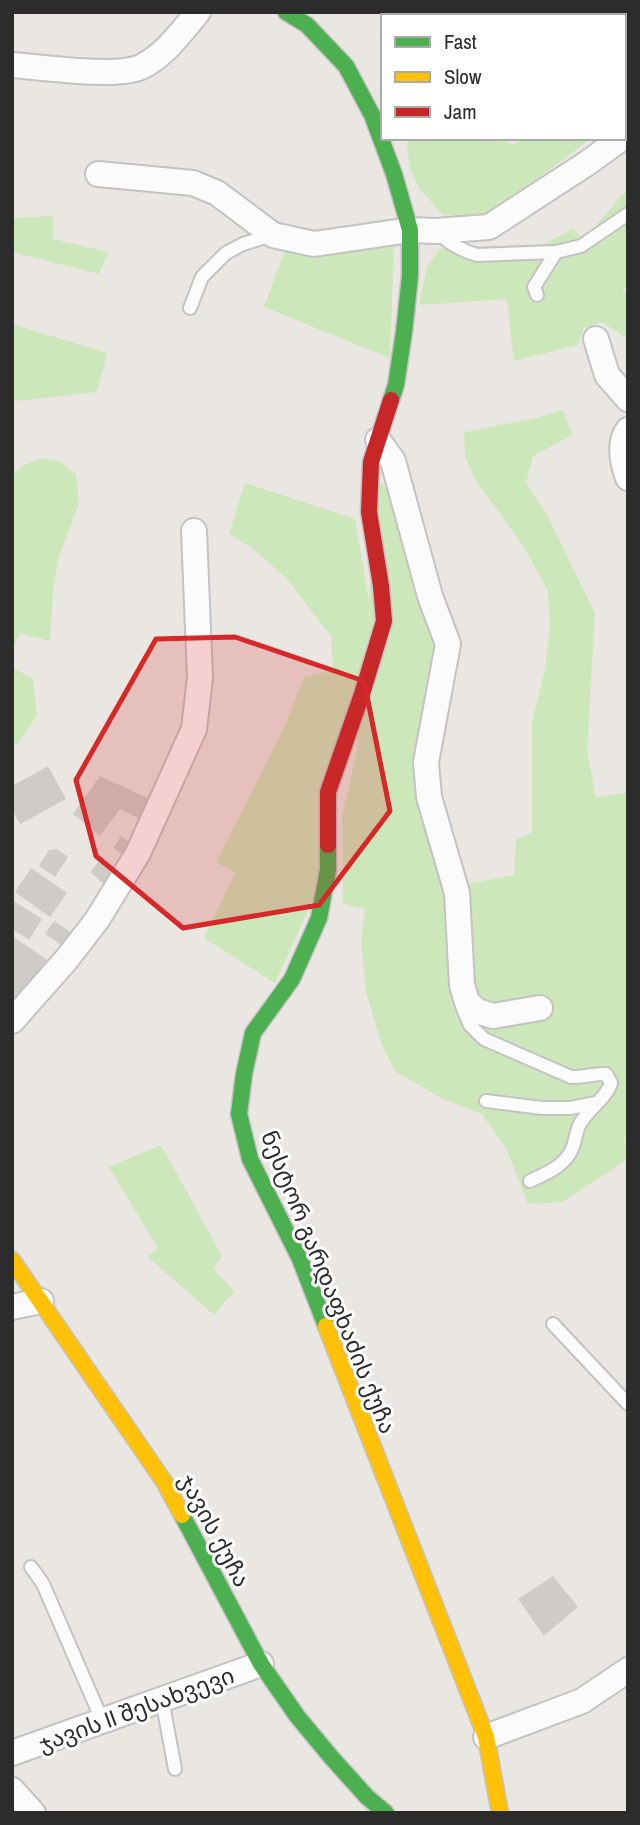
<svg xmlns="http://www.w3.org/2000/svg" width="640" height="1825" font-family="'Archivo Narrow','Noto Sans Georgian',sans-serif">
	<rect width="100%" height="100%" fill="#eae6e2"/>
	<g fill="#cce7b9">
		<polygon points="411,138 500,138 513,145 523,138 586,138 588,141 485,218 443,215 419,188 410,168 407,144"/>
		<polygon points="628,188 628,283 623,290 628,295 628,339 602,322 584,328 578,345 514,361 507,299 419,305 427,267 440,248 543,244 573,229 584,240"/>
		<polygon points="53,216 53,239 108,252 99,274 12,252 12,218"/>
		<path d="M394,242L390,358L264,307L285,250C325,253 355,254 394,242Z"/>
		<polygon points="12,324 107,353 97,392 17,401 12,397"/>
		<polygon points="563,410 572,435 533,456 526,483 546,513 595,613 587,751 596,798 628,792 628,1135 624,1138 628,1159 562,1202 528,1204 506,1148 481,1113 445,1100 396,1072 383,1048 366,992 361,940 365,909 343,904 342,817 357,750 378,483 390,486 436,645 414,760 463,885 514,875 516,840 532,832 532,722 545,670 550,626 548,591 524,547 474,478 465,456 464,432 533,419"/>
		<polygon points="42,458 60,461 76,474 79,503 59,556 53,590 50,641 20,633 12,652 12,474 24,465"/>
		<polygon points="245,483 355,519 373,627 316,893 275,983 204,938 235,873 216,862 284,728 304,677 333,671 331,636 286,578 251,547 229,534"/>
		<polygon points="12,668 33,678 37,715 18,744 12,744"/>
		<polygon points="161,1145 222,1256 213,1268 234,1291 214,1315 148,1257 158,1248 109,1167"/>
	</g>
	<g fill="#cfccc8">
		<polygon points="48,766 66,799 20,824 12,810 12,786"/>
		<polygon points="100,776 154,801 142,820 120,809 100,836 73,814"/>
		<polygon points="121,836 133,845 125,856 113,848"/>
		<polygon points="57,849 68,857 55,877 39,866 49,850"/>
		<polygon points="99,861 115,873 105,885 90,872"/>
		<polygon points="31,868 67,893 50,917 15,892"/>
		<polygon points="12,900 42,919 29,940 12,929"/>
		<polygon points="54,921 75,935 66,948 45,934"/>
		<polygon points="12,936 55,965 12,1012"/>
		<polygon points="553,1576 578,1607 544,1636 518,1599"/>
	</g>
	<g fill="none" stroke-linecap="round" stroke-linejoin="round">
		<defs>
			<g id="lane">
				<path d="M438,233C450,244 462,251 477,255L556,252L534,287L537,295"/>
				<polyline points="556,252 581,246 628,214"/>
				<polyline points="190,308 202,277 226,253 243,244 272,235"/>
				<path d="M462,1003L463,1009L470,1025L484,1039L571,1077C584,1078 593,1073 606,1074L611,1083C607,1097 590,1108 581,1122C575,1131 576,1144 570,1153C561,1168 545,1174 530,1181"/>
				<polyline points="486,1101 542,1108 570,1108 596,1103"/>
				<polyline points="553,1324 628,1404"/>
				<polyline points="31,1567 43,1584 102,1720"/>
				<polyline points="162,1699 175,1769"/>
			</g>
			<g id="street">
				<polyline points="460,16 461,12"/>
				<path d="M12,65C42,67 120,79 143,66C166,54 182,31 198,12"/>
				<polyline points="98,174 193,183 217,193 273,235 314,244 410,230 435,231 489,227 586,164 622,138"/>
				<polyline points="596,339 607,375 628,399"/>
				<path d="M628,430C618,443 623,464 628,478"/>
				<polyline points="378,440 393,461 430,596 448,644 426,762 429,797 457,893 462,985 467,1002 477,1011 493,1016 540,1008"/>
				<polyline points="12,1021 66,960 97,920 138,853 194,729 200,678 194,531"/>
				<polyline points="12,1307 41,1301"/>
				<polyline points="486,1737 582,1701 628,1670"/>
				<polyline points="12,1753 261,1664"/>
				<polyline points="12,1790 33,1813"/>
			</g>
			<g id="fast">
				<polyline points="286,12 307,25 346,66 372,115 394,174 410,230 410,276 404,332 396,385 391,400"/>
				<polyline points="326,1326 300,1259 250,1159 239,1114 244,1074 253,1033 292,979 319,918 328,870 328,845"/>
				<polyline points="182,1515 261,1664 297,1716 331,1757 367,1797 386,1813"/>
			</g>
			<g id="slow">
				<polyline points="12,1260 165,1483 182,1515"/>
				<polyline points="326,1326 486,1737 500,1813"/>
			</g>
			<polyline id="jam" points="328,845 328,792 362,694 384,621 381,586 369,512 371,462 391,400"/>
		</defs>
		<use href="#lane" stroke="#c4c2c3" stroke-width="16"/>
		<use href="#street" stroke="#c4c2c3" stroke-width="28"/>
		<use href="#fast" stroke="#c4c2c3" stroke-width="19"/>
		<use href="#slow" stroke="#c4c2c3" stroke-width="19"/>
		<use href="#jam" stroke="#c4c2c3" stroke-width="19"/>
		<use href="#lane" stroke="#fcfbfb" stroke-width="12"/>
		<use href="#street" stroke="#fcfbfb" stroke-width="24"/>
		<use href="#fast" stroke="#4caf50" stroke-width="16"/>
		<use href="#slow" stroke="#ffc107" stroke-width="16"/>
		<use href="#jam" stroke="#c62828" stroke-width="16"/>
	</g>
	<path fill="#d62828" fill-opacity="0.2" stroke="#d62828" stroke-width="5" stroke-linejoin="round" d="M235,637L364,681L390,811L319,905L183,928L96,856L76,780L156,639Z"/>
	<g text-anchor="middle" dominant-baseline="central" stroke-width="6" stroke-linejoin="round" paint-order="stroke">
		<g font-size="23" fill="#2c2c2c" stroke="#fff">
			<text transform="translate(329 1282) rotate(68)">ნესტორ გარდაფხაძის ქუჩა</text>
			<text transform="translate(215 1530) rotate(62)">ჯავის ქუჩა</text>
			<text transform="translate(136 1709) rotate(-20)">ჯავის II შესახვევი</text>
		</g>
	</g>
	<rect width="640" height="1825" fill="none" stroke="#2c2c2c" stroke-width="28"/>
	<rect x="381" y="14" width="245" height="126" fill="#ffffff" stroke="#ababab" stroke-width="2"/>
	<rect x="395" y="37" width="35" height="10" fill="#4caf50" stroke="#ababab" stroke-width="2"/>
	<text x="444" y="49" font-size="21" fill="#2c2c2c">Fast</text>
	<rect x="395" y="72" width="35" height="10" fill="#ffc107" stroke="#ababab" stroke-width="2"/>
	<text x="444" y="84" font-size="21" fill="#2c2c2c">Slow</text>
	<rect x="395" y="107" width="35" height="10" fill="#c62828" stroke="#ababab" stroke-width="2"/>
	<text x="444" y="119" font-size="21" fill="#2c2c2c">Jam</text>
</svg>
